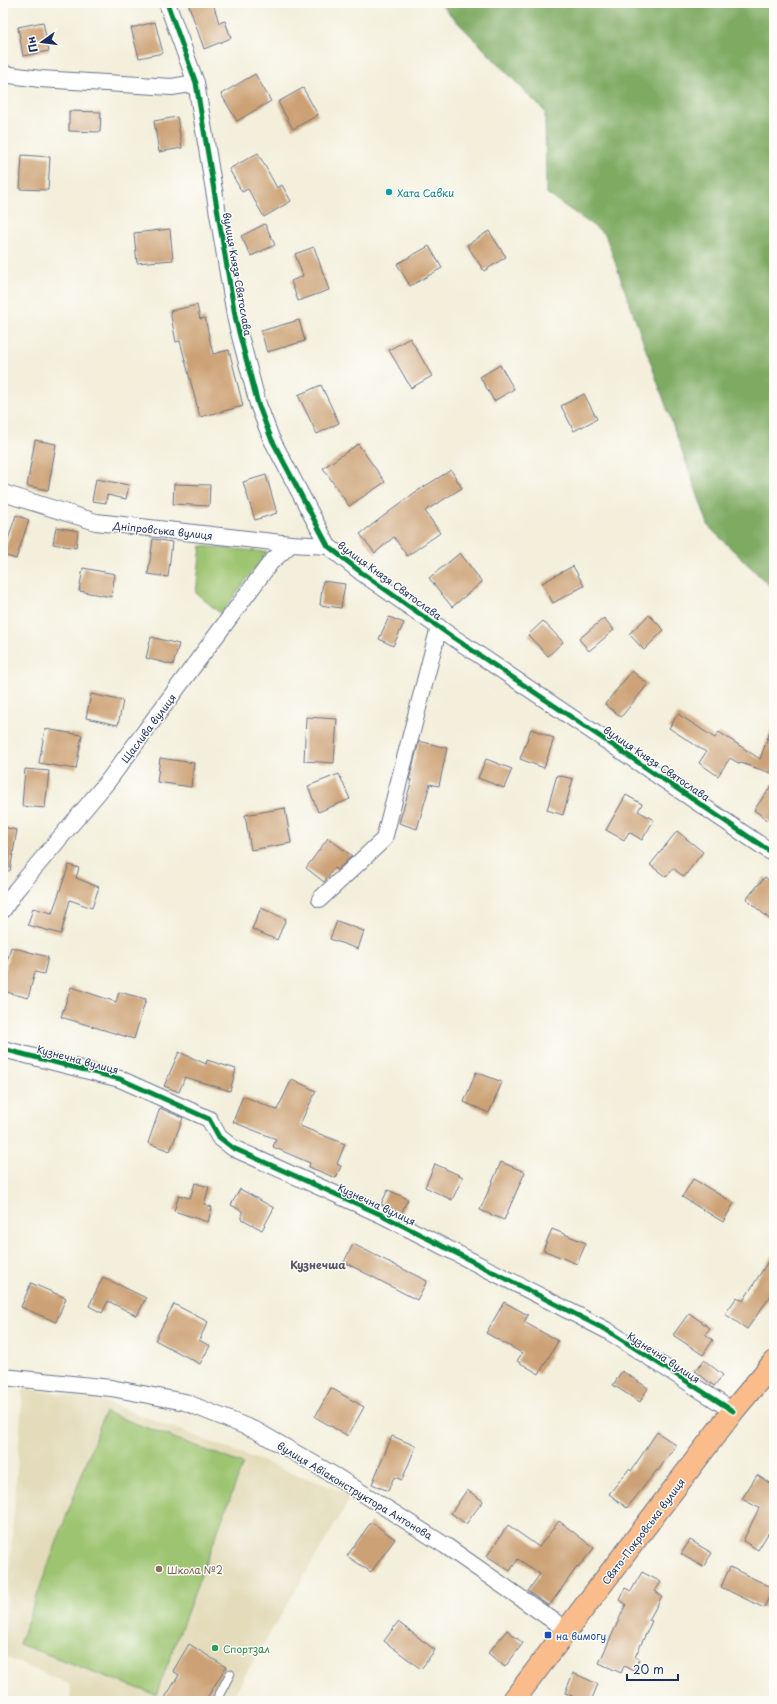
<svg xmlns="http://www.w3.org/2000/svg" width="777" height="1704" font-family="'Playpen Sans',sans-serif">
	<rect width="100%" height="100%" fill="#fdfcf7"/>
	<filter id="ink" filterUnits="userSpaceOnUse"><feTurbulence type="fractalNoise" baseFrequency=".025" numOctaves="2"/><feDisplacementMap in="SourceGraphic" scale="8" xChannelSelector="R" yChannelSelector="G"/><feConvolveMatrix kernelMatrix="1 2 1 2 8 2 1 2 1" color-interpolation-filters="sRGB"/></filter>
	<filter id="wash" filterUnits="userSpaceOnUse"><feTurbulence type="fractalNoise" baseFrequency=".012" numOctaves="4" result="noise"/><feDisplacementMap in="SourceGraphic" scale="16" xChannelSelector="R" yChannelSelector="G"/><feGaussianBlur stdDeviation="0.9" result="paint"/><feColorMatrix in="noise" values="0 0 0 0 0 0 0 0 0 0 0 0 0 0 0 0 0 1.4 0 .05"/><feComposite in="paint" operator="in"/></filter>
	<g filter="url(#wash)">
		<rect width="100%" height="100%" fill="#f3efdb"/>
		<polygon fill="#e3dbba" points="23,1388 100,1400 346,1493 351,1497 230,1701 70,1701 71,1685 3,1656"/>
		<g fill="#9dc46f" stroke="#5c7a66">
			<polygon points="201,546 267,552 221,614 196,593"/>
			<polygon points="105,1412 243,1464 156,1695 19,1644"/>
		</g>
		<polygon fill="#7eaa62" stroke="#4c6c60" points="439,3 774,3 774,590 709,527 605,234 546,193 545,112"/>
		<g id="blocks">
			<g fill="#cca174">
				<polygon points="188,3 213,3 219,23 225,21 231,38 204,49"/>
				<polygon points="43,22 49,51 23,56 18,27"/>
				<polygon points="155,22 163,53 139,58 131,28"/>
				<polygon points="255,74 271,101 237,121 221,94"/>
				<polygon points="303,88 318,115 293,129 278,102"/>
				<polygon points="69,111 101,112 100,132 69,131"/>
				<polygon points="177,117 182,148 159,152 154,121"/>
				<polygon points="258,153 277,188 282,185 291,201 264,217 248,189 242,192 229,169"/>
				<polygon points="22,155 50,157 48,190 20,189"/>
				<polygon points="265,224 275,245 251,256 241,236"/>
				<polygon points="170,229 173,260 137,263 134,233"/>
				<polygon points="489,231 506,257 484,271 467,245"/>
				<polygon points="429,246 442,268 410,286 397,264"/>
				<polygon points="314,247 329,290 298,301 291,281 303,276 295,254"/>
				<polygon points="197,305 200,319 205,318 213,354 229,350 243,406 200,417 180,341 176,342 170,311"/>
				<polygon points="299,320 305,341 267,352 261,331"/>
				<polygon points="410,338 432,376 411,388 389,350"/>
				<polygon points="500,365 514,389 494,401 480,377"/>
				<polygon points="321,385 339,423 317,434 298,395"/>
				<polygon points="584,394 597,419 574,431 561,406"/>
				<polygon points="35,440 56,444 48,490 27,486"/>
				<polygon points="358,444 385,482 349,506 323,468"/>
				<polygon points="451,470 462,488 425,511 440,533 407,556 394,537 375,553 360,534 414,493"/>
				<polygon points="266,475 277,513 255,520 243,482"/>
				<polygon points="96,479 129,485 126,499 107,495 106,503 92,501"/>
				<polygon points="174,484 210,485 209,506 173,504"/>
				<polygon points="16,515 29,520 16,559 3,555"/>
				<polygon points="56,527 78,531 76,548 53,544"/>
				<polygon points="153,539 172,542 168,577 148,574"/>
				<polygon points="460,553 482,582 452,607 429,578"/>
				<polygon points="573,566 584,586 553,603 542,583"/>
				<polygon points="83,568 115,574 111,597 79,591"/>
				<polygon points="323,581 345,584 341,608 320,605"/>
				<polygon points="649,615 664,630 644,650 629,634"/>
				<polygon points="389,617 404,623 393,646 379,639"/>
				<polygon points="604,618 614,630 589,651 579,639"/>
				<polygon points="543,621 563,642 548,656 528,635"/>
				<polygon points="151,637 179,644 173,665 146,658"/>
				<polygon points="632,671 648,684 621,717 605,704"/>
				<polygon points="91,694 123,701 118,725 86,718"/>
				<polygon points="678,714 715,738 719,732 760,759 772,726 774,726 774,774 741,763 740,764 730,758 718,776 699,763 706,752 669,728"/>
				<polygon points="306,717 337,719 334,763 304,761"/>
				<polygon points="45,729 82,735 76,769 39,763"/>
				<polygon points="531,729 554,738 544,768 520,759"/>
				<polygon points="419,741 447,748 439,786 430,784 417,829 399,823 412,780 409,780"/>
				<polygon points="160,758 194,763 191,787 157,782"/>
				<polygon points="486,759 512,769 504,788 478,778"/>
				<polygon points="25,769 49,771 45,808 22,806"/>
				<polygon points="339,774 350,799 318,812 308,786"/>
				<polygon points="557,775 573,779 563,815 547,810"/>
				<polygon points="774,782 774,825 754,810"/>
				<polygon points="626,795 642,804 638,811 654,820 642,840 629,832 624,840 606,830"/>
				<polygon points="285,808 291,843 251,850 245,815"/>
				<polygon points="3,827 17,830 10,871 3,870"/>
				<polygon points="677,831 703,852 684,877 673,868 666,877 650,865"/>
				<polygon points="328,838 352,856 337,870 334,868 324,882 306,868"/>
				<polygon points="69,865 79,868 76,878 99,887 92,908 70,900 61,934 28,925 33,908 52,913"/>
				<polygon points="765,877 774,884 774,923 746,899"/>
				<polygon points="261,908 286,919 277,940 252,929"/>
				<polygon points="337,921 364,931 358,949 330,939"/>
				<polygon points="11,947 48,957 44,974 35,972 28,998 3,991 3,977"/>
				<polygon points="71,987 116,1002 119,992 146,999 134,1039 61,1017"/>
				<polygon points="179,1052 206,1064 207,1060 236,1069 230,1091 185,1077 179,1092 164,1086"/>
				<polygon points="476,1072 502,1082 489,1113 464,1102"/>
				<polygon points="292,1079 316,1091 300,1124 300,1126 345,1144 337,1164 341,1166 336,1178 309,1167 310,1163 273,1147 276,1139 233,1122 243,1096 277,1110"/>
				<polygon points="160,1108 183,1118 170,1151 148,1143"/>
				<polygon points="501,1162 525,1172 504,1220 480,1210"/>
				<polygon points="435,1164 463,1177 452,1200 425,1187"/>
				<polygon points="693,1179 734,1203 723,1222 682,1197"/>
				<polygon points="195,1183 209,1187 204,1204 212,1207 208,1222 174,1211 179,1195 190,1198"/>
				<polygon points="240,1189 274,1208 262,1230 242,1219 242,1211 231,1205"/>
				<polygon points="388,1190 408,1199 401,1214 381,1204"/>
				<polygon points="552,1229 586,1243 577,1264 543,1250"/>
				<polygon points="353,1244 427,1281 417,1300 344,1262"/>
				<polygon points="774,1252 774,1291 747,1329 725,1314 737,1297 743,1301"/>
				<polygon points="103,1277 146,1298 137,1316 108,1301 102,1313 89,1306"/>
				<polygon points="31,1283 66,1298 56,1322 21,1307"/>
				<polygon points="504,1302 528,1315 524,1322 558,1341 539,1374 517,1361 522,1353 486,1333"/>
				<polygon points="174,1304 208,1322 199,1340 210,1346 200,1364 155,1340"/>
				<polygon points="689,1313 710,1328 705,1334 713,1340 703,1355 673,1335"/>
				<polygon points="704,1360 723,1375 714,1386 695,1371"/>
				<polygon points="622,1371 648,1388 640,1402 613,1385"/>
				<polygon points="331,1388 364,1407 348,1436 315,1417"/>
				<polygon points="657,1432 676,1445 658,1471 657,1470 627,1508 609,1494 629,1469 631,1471"/>
				<polygon points="392,1436 416,1446 402,1480 394,1477 388,1491 372,1484"/>
				<polygon points="757,1475 774,1486 774,1524 758,1550 743,1541 759,1508 742,1499"/>
				<polygon points="467,1490 483,1501 466,1524 451,1513"/>
				<polygon points="559,1521 594,1548 578,1568 577,1567 549,1606 528,1591 540,1574 518,1559 510,1571 487,1556 508,1525 539,1547"/>
				<polygon points="371,1522 395,1539 371,1572 347,1556"/>
				<polygon points="690,1540 712,1553 703,1567 681,1554"/>
				<polygon points="730,1567 773,1588 764,1608 721,1587"/>
				<polygon points="642,1572 661,1582 655,1591 662,1596 649,1620 652,1621 635,1657 639,1659 633,1671 624,1666 621,1673 599,1663 626,1604 619,1600 625,1588 631,1591"/>
				<polygon points="398,1622 435,1650 421,1669 384,1641"/>
				<polygon points="507,1630 523,1643 505,1667 488,1653"/>
				<polygon points="189,1644 226,1667 205,1701 163,1701 179,1675 173,1671"/>
				<polygon points="573,1673 598,1684 591,1701 583,1701 565,1693"/>
			</g>
		</g>
	</g>
	<g filter="url(#ink)">
		<use href="#blocks" fill-opacity="0" stroke="#67728a" stroke-width="1"/>
		<g fill="none" stroke-linecap="round" stroke-linejoin="round">
			<defs>
				<polyline id="lane" points="216,1701 230,1674"/>
				<g id="street">
					<polyline points="167,3 196,83 236,321 258,404 271,438 328,546 362,573 451,636 774,854"/>
					<polyline points="3,74 40,79 172,87 196,83"/>
					<polyline points="3,493 96,522 291,544 328,546"/>
					<polyline points="320,899 384,839 439,627"/>
					<polyline points="3,910 16,890 108,781 271,562 291,544"/>
					<polyline points="3,1049 120,1079 209,1119 219,1137 233,1148 382,1215 608,1331 733,1411"/>
					<polyline points="3,1377 111,1388 185,1402 257,1431 337,1477 446,1546 568,1631"/>
				</g>
				<polyline id="primary" points="513,1701 733,1411 774,1362"/>
			</defs>
			<use href="#lane" stroke="#67728a" stroke-width="10"/>
			<use href="#street" stroke="#67728a" stroke-width="18"/>
			<use href="#primary" stroke="#67728a" stroke-width="24"/>
			<use href="#lane" stroke="#fff" stroke-width="8"/>
			<use href="#street" stroke="#fff" stroke-width="16"/>
			<use href="#primary" stroke="#fabc8b" stroke-width="22"/>
			<defs>
				<g id="cycleway">
					<polyline points="167,3 196,83 236,321 258,404 271,438 328,546 362,573 451,636 774,854"/>
					<polyline points="3,1049 120,1079 209,1119 219,1137 233,1148 382,1215 608,1331 733,1411"/>
				</g>
			</defs>
			<use href="#cycleway" stroke="#fdfcf7" stroke-width="8"/>
			<use href="#cycleway" stroke="#00873e" stroke-width="5"/>
		</g>
	</g>
	<circle fill="#0f9aa8" stroke="#fdfcf7" stroke-width="1.5" cx="389" cy="192" r="4"/>
	<circle fill="#8d6e63" stroke="#fdfcf7" stroke-width="1.5" cx="159" cy="1569" r="4"/>
	<rect fill="#1a4fb4" stroke="#fdfcf7" stroke-width="1.5" x="544" y="1631" width="8" height="8" rx="2"/>
	<circle fill="#2e9e5b" stroke="#fdfcf7" stroke-width="1.5" cx="215" cy="1648" r="4"/>
	<g text-anchor="middle" dominant-baseline="central" stroke-width="3" stroke-linejoin="round" paint-order="stroke">
		<g font-size="10" fill="#0d838f" stroke="#fdfcf7" text-anchor="start">
			<text x="397" y="192">Хата Савки</text>
		</g>
		<g font-size="10" fill="#1b2f5e" stroke="#fdfcf7">
			<text transform="translate(238 274) rotate(80)">вулиця Князя Святослава</text>
			<text transform="translate(163 530) rotate(6)">Дніпровська вулиця</text>
			<text transform="translate(390 580) rotate(36)">вулиця Князя Святослава</text>
			<text transform="translate(148 728) rotate(-53)">Щаслива вулиця</text>
			<text transform="translate(657 763) rotate(34)">вулиця Князя Святослава</text>
			<text transform="translate(78 1059) rotate(15)">Кузнечна вулиця</text>
			<text transform="translate(377 1204) rotate(25)">Кузнечна вулиця</text>
			<text transform="translate(664 1357) rotate(33)">Кузнечна вулиця</text>
			<text transform="translate(355 1490) rotate(31)">вулиця Авіаконструктора Антонова</text>
			<text transform="translate(643 1531) rotate(-53)">Свято-Покровська вулиця</text>
		</g>
		<g font-size="10" fill="#785e54" stroke="#fdfcf7" text-anchor="start">
			<text x="167" y="1569">Школа №2</text>
		</g>
		<g font-size="10" fill="#164399" stroke="#fdfcf7" text-anchor="start">
			<text x="556" y="1635">на вимогу</text>
		</g>
		<g font-size="10" fill="#27864d" stroke="#fdfcf7" text-anchor="start">
			<text x="223" y="1648">Спортзал</text>
		</g>
		<g font-size="11" font-weight="bold" fill="#595766" stroke="#fdfcf7">
			<text x="318" y="1264">Кузнечша</text>
		</g>
	</g>
	<rect width="777" height="1704" fill="none" stroke="#fdfcf7" stroke-width="16"/>
	<g transform="translate(42 42) rotate(256)" stroke="#fdfcf7" stroke-width="3" paint-order="stroke">
	<path d="M0-3L7 15L0 10L-7 15Z" fill="#1b2f5e"/>
	<text y="-6" font-size="11" font-weight="bold" text-anchor="middle" fill="#1b2f5e">Пн</text>
	</g>
	<path d="M627 1674v6h51v-6" fill="none" stroke="#1b2f5e" stroke-width="2"/>
	<text x="633" y="1674" font-size="12" fill="#1b2f5e" stroke="#fdfcf7" stroke-width="3" paint-order="stroke">20 m</text>
</svg>
